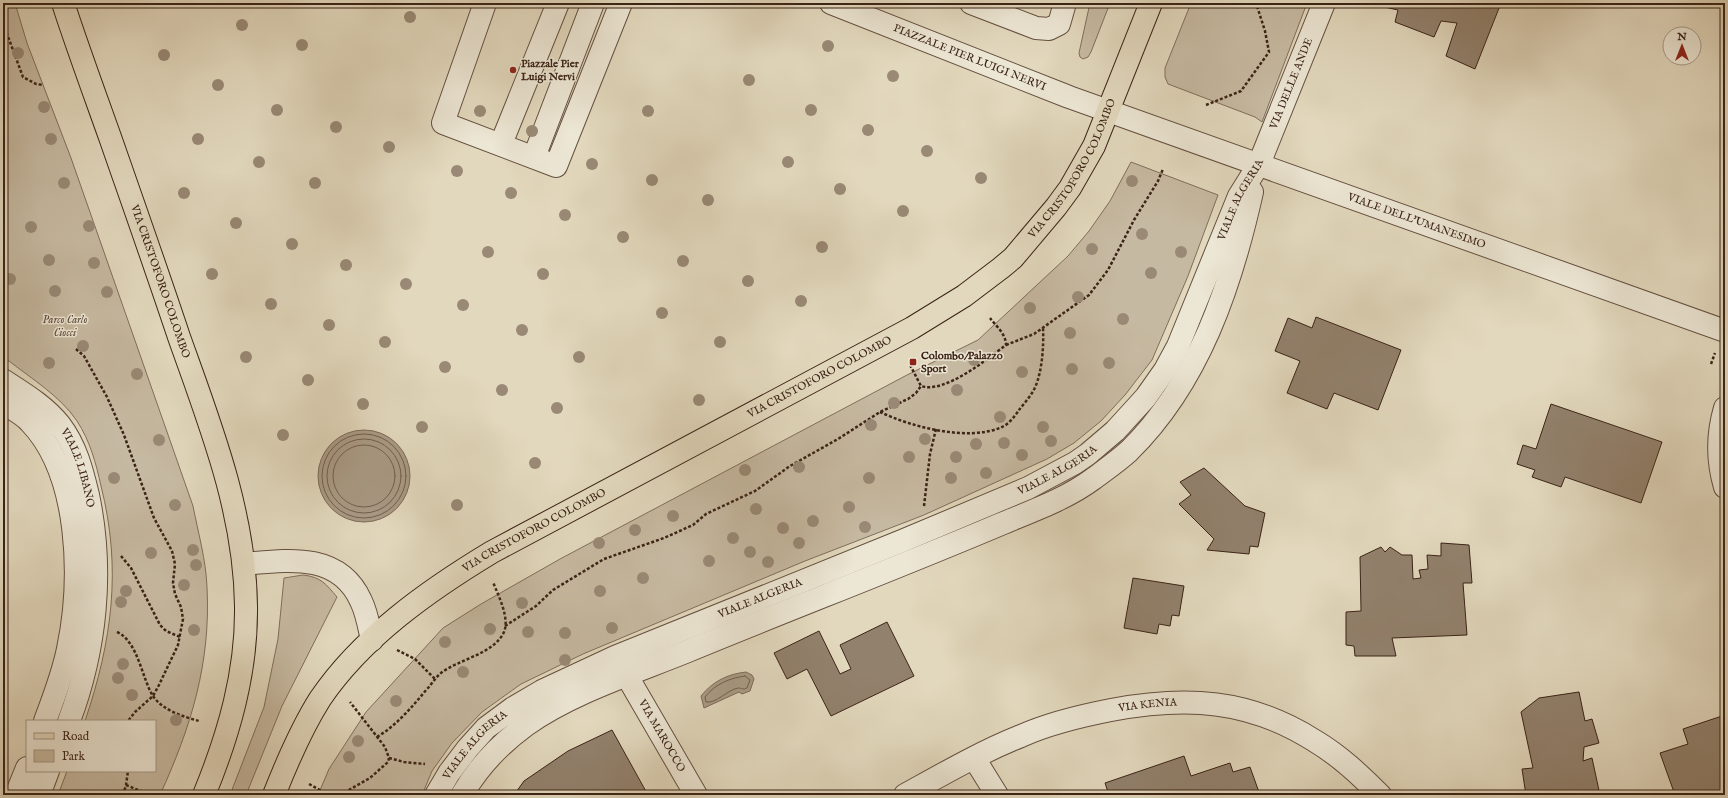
<svg xmlns="http://www.w3.org/2000/svg" width="1728" height="798" font-family="'IM FELL English',serif">
	<rect width="100%" height="100%" fill="#e2d8bd"/>
	<filter id="stains"><feTurbulence type="fractalNoise" baseFrequency=".005" numOctaves="4"/><feColorMatrix values="0 0 0 0 .2 0 0 0 0 .09 0 0 0 0 .02 0 0 0 .5 -.17"/></filter>
	<radialGradient id="worn" r=".72"><stop offset=".6" stop-color="#630" stop-opacity="0"/><stop offset="1" stop-color="#630" stop-opacity=".3"/></radialGradient>
	<g fill="#c6b9a1" stroke="#806e5c">
		<path d="M3,3H15L27,43L71,158L193,506C198,532 206,560 207,587C211,663 191,727 160,795H58L67,771H155V721H85C112,641 122,569 101,486C96,463 90,441 77,421C60,396 32,379 9,361L3,359Z"/>
		<polygon points="1090,3 1110,3 1091,52 1088,57 1083,59 1080,57 1079,53"/>
		<polygon points="1191,3 1307,3 1262,122 1255,117 1168,84 1165,77 1165,68"/>
		<polygon points="1131,162 1218,195 1188,276 1152,360 1125,395 1101,421 1074,443 1047,459 924,515 805,561 583,654 521,684 482,712 452,743 432,771 422,795 318,795 329,769 366,712 443,628 481,604 560,559 907,375 978,340 1068,256 1089,231 1110,201"/>
		<path d="M303,575C321,577 326,584 337,597L282,706L246,795H230L264,707L278,639L284,578Z"/>
	</g>
	<g fill="#a99a85" stroke="#7d6a59">
		<circle cx="364" cy="476" r="46"/>
		<path d="M746,672L752,675L754,679L750,691L742,694L739,692L704,708L701,696C713,681 728,674 746,672Z"/>
	</g>
	<g fill="none" stroke-linecap="round" stroke-linejoin="round">
		<g stroke="#725e4e" stroke-width="1">
			<circle cx="364" cy="476" r="42"/>
			<circle cx="364" cy="476" r="37"/>
			<circle cx="364" cy="476" r="31"/>
			<path d="M745,676L750,680L747,688C743,690 742,688 738,688C727,690 716,704 706,702L705,697C715,684 730,678 745,676Z"/>
		</g>
	</g>
	<g fill="#92816d" stroke="#3b2317">
		<polygon points="1376,3 1501,3 1475,69 1446,56 1457,23 1441,21 1434,37 1395,22 1398,10 1375,5"/>
		<polygon points="1316,317 1401,350 1378,410 1334,393 1327,409 1287,393 1300,361 1275,351 1288,318 1312,328"/>
		<polygon points="1551,404 1662,442 1641,503 1565,477 1561,487 1532,477 1535,470 1517,464 1523,445 1536,449"/>
		<polygon points="1204,468 1245,506 1265,513 1258,547 1250,546 1249,554 1207,550 1214,539 1179,504 1191,495 1180,482"/>
		<polygon points="1441,543 1469,545 1472,583 1463,583 1467,635 1392,638 1396,656 1355,656 1354,646 1346,645 1346,612 1361,611 1360,557 1381,547 1385,552 1390,547 1402,555 1412,555 1413,579 1421,578 1419,570 1428,569 1427,555 1441,556"/>
		<polygon points="1133,578 1184,586 1179,616 1172,615 1170,626 1159,624 1157,634 1124,628"/>
		<polygon points="887,622 914,676 831,716 807,669 787,679 774,653 819,631 840,674 851,669 840,645"/>
		<polygon points="1579,692 1585,721 1592,719 1599,743 1584,747 1583,761 1592,758 1600,795 1526,795 1522,769 1533,768 1521,712 1539,698"/>
		<polygon points="1725,715 1725,795 1675,795 1660,753 1688,744 1683,729"/>
		<polygon points="612,730 648,795 514,795 524,781 568,751"/>
		<polygon points="1184,756 1191,776 1230,763 1233,772 1250,767 1260,795 1109,795 1105,783"/>
	</g>
	<g fill="none" stroke-linecap="round" stroke-linejoin="round">
		<defs>
			<g id="minor">
				<polyline points="485,3 443,123 556,166 621,3"/>
				<path id="s1" d="M831,3L1069,97L1725,331"/>
				<polyline points="971,3 1036,28 1049,29 1059,24 1065,3"/>
				<polyline points="501,144 558,3"/>
				<polyline points="534,157 593,3"/>
				<path id="s2" d="M3,380C23,393 45,406 60,425C76,446 82,470 88,495C104,571 96,649 69,721"/>
				<path d="M3,403C12,409 23,414 30,422C81,475 82,581 68,649C63,674 54,697 45,721"/>
				<path d="M1725,408C1717,435 1717,460 1725,487"/>
				<path d="M244,564C288,560 339,552 361,601C367,613 369,627 372,640"/>
				<path id="s3" d="M620,664L696,795"/>
				<polyline points="974,758 997,795"/>
				<polyline points="16,795 27,768"/>
				<polyline points="39,795 48,771"/>
				<path id="s4" d="M436,795L449,773L468,748L486,728L513,708L542,691L615,657L902,541L1028,488L1075,463L1088,454L1115,431L1146,397L1165,370L1178,346L1239,196L1259,164L1324,3"/>
				<path d="M462,795C478,767 500,744 526,725C573,692 634,673 688,651C792,608 897,568 1001,524C1032,511 1066,499 1093,479C1105,470 1118,461 1129,451C1199,382 1231,286 1252,192"/>
				<path id="s5" d="M905,795C943,774 981,752 1021,736C1050,723 1080,716 1111,710C1186,696 1249,699 1315,741C1340,756 1360,775 1380,795"/>
			</g>
			<g id="major">
				<path id="s6" d="M63,3C78,49 95,95 111,140C134,206 157,271 179,337C210,424 245,512 246,606C247,672 229,734 204,795"/>
				<path id="s7" d="M274,795C287,762 301,729 320,699C362,637 429,590 492,552L912,328L964,296L1001,268L1013,258L1056,207L1070,188L1094,146L1151,3"/>
			</g>
		</defs>
		<use href="#minor" stroke="#655040" stroke-width="24"/>
		<use href="#major" stroke="#3b2317" stroke-width="24"/>
		<g stroke="#3b2317" stroke-width="2.5" stroke-dasharray="3 2" stroke-linecap="butt">
			<polyline points="3,23 23,77 36,84 43,85"/>
			<polyline points="1206,105 1241,91 1269,52 1265,31 1256,3"/>
			<polyline points="1006,345 1034,334 1089,295 1108,270 1134,220 1158,181 1163,169"/>
			<polyline points="76,349 84,356 107,397 124,435 154,518 172,551 175,564 173,583 175,594 181,607 183,619 178,645 159,685 153,696 135,712 128,721"/>
			<polyline points="1711,364 1715,353"/>
			<path d="M910,365L921,386C945,394 987,359 1006,345C1006,334 996,326 990,318"/>
			<path d="M880,412C912,427 968,442 1002,427C1008,425 1015,416 1019,410C1023,405 1028,399 1032,393C1042,378 1044,346 1043,328"/>
			<polyline points="924,506 930,454 936,429"/>
			<polyline points="121,556 131,568 160,625 166,631 180,637"/>
			<polyline points="505,626 536,606 553,590 604,559 664,538 693,525 706,514 755,491 790,466 838,439 880,412 908,399 916,393 921,386"/>
			<path d="M117,632C138,641 142,679 153,696C162,710 184,717 199,721"/>
			<polyline points="397,650 415,659 435,679"/>
			<path d="M377,737C397,725 412,707 427,689C432,684 435,678 441,673C459,659 494,654 504,632C510,618 498,595 493,582"/>
			<polyline points="389,758 404,762 425,764"/>
			<polyline points="309,784 329,795"/>
			<polyline points="126,785 150,795"/>
			<polyline points="123,795 126,785 128,771"/>
			<polyline points="340,795 370,778 388,762 389,758 385,747 350,702"/>
		</g>
		<use href="#minor" stroke="#ece6d4" stroke-width="22"/>
		<use href="#major" stroke="#e2d8bd" stroke-width="22"/>
	</g>
	<g fill="#998975">
		<circle cx="410" cy="17" r="6"/>
		<circle cx="242" cy="25" r="6"/>
		<circle cx="302" cy="45" r="6"/>
		<circle cx="828" cy="46" r="6"/>
		<circle cx="18" cy="53" r="6"/>
		<circle cx="164" cy="55" r="6"/>
		<circle cx="893" cy="76" r="6"/>
		<circle cx="749" cy="80" r="6"/>
		<circle cx="218" cy="85" r="6"/>
		<circle cx="44" cy="107" r="6"/>
		<circle cx="277" cy="110" r="6"/>
		<circle cx="811" cy="110" r="6"/>
		<circle cx="480" cy="111" r="6"/>
		<circle cx="648" cy="111" r="6"/>
		<circle cx="336" cy="127" r="6"/>
		<circle cx="868" cy="130" r="6"/>
		<circle cx="532" cy="131" r="6"/>
		<circle cx="51" cy="139" r="6"/>
		<circle cx="198" cy="139" r="6"/>
		<circle cx="389" cy="147" r="6"/>
		<circle cx="927" cy="151" r="6"/>
		<circle cx="259" cy="162" r="6"/>
		<circle cx="788" cy="162" r="6"/>
		<circle cx="592" cy="164" r="6"/>
		<circle cx="457" cy="171" r="6"/>
		<circle cx="981" cy="178" r="6"/>
		<circle cx="652" cy="180" r="6"/>
		<circle cx="1132" cy="181" r="6"/>
		<circle cx="64" cy="183" r="6"/>
		<circle cx="315" cy="183" r="6"/>
		<circle cx="840" cy="189" r="6"/>
		<circle cx="184" cy="193" r="6"/>
		<circle cx="511" cy="193" r="6"/>
		<circle cx="708" cy="200" r="6"/>
		<circle cx="903" cy="211" r="6"/>
		<circle cx="565" cy="215" r="6"/>
		<circle cx="236" cy="223" r="6"/>
		<circle cx="89" cy="226" r="6"/>
		<circle cx="31" cy="227" r="6"/>
		<circle cx="1142" cy="234" r="6"/>
		<circle cx="623" cy="237" r="6"/>
		<circle cx="292" cy="244" r="6"/>
		<circle cx="822" cy="247" r="6"/>
		<circle cx="1092" cy="249" r="6"/>
		<circle cx="488" cy="252" r="6"/>
		<circle cx="1181" cy="252" r="6"/>
		<circle cx="49" cy="260" r="6"/>
		<circle cx="683" cy="261" r="6"/>
		<circle cx="94" cy="263" r="6"/>
		<circle cx="346" cy="265" r="6"/>
		<circle cx="1151" cy="273" r="6"/>
		<circle cx="212" cy="274" r="6"/>
		<circle cx="543" cy="274" r="6"/>
		<circle cx="10" cy="279" r="6"/>
		<circle cx="748" cy="281" r="6"/>
		<circle cx="406" cy="284" r="6"/>
		<circle cx="55" cy="291" r="6"/>
		<circle cx="107" cy="292" r="6"/>
		<circle cx="1078" cy="297" r="6"/>
		<circle cx="801" cy="301" r="6"/>
		<circle cx="271" cy="304" r="6"/>
		<circle cx="463" cy="305" r="6"/>
		<circle cx="1030" cy="308" r="6"/>
		<circle cx="662" cy="313" r="6"/>
		<circle cx="1123" cy="319" r="6"/>
		<circle cx="329" cy="325" r="6"/>
		<circle cx="522" cy="330" r="6"/>
		<circle cx="1070" cy="333" r="6"/>
		<circle cx="385" cy="342" r="6"/>
		<circle cx="720" cy="342" r="6"/>
		<circle cx="83" cy="346" r="6"/>
		<circle cx="246" cy="357" r="6"/>
		<circle cx="579" cy="357" r="6"/>
		<circle cx="974" cy="360" r="6"/>
		<circle cx="49" cy="363" r="6"/>
		<circle cx="1109" cy="363" r="6"/>
		<circle cx="445" cy="367" r="6"/>
		<circle cx="1072" cy="369" r="6"/>
		<circle cx="1022" cy="372" r="6"/>
		<circle cx="137" cy="374" r="6"/>
		<circle cx="308" cy="380" r="6"/>
		<circle cx="502" cy="390" r="6"/>
		<circle cx="957" cy="390" r="6"/>
		<circle cx="699" cy="400" r="6"/>
		<circle cx="894" cy="403" r="6"/>
		<circle cx="363" cy="404" r="6"/>
		<circle cx="557" cy="408" r="6"/>
		<circle cx="1000" cy="417" r="6"/>
		<circle cx="871" cy="425" r="6"/>
		<circle cx="422" cy="427" r="6"/>
		<circle cx="1043" cy="427" r="6"/>
		<circle cx="283" cy="435" r="6"/>
		<circle cx="925" cy="439" r="6"/>
		<circle cx="159" cy="440" r="6"/>
		<circle cx="1051" cy="441" r="6"/>
		<circle cx="1004" cy="443" r="6"/>
		<circle cx="976" cy="444" r="6"/>
		<circle cx="1022" cy="455" r="6"/>
		<circle cx="909" cy="457" r="6"/>
		<circle cx="956" cy="457" r="6"/>
		<circle cx="535" cy="463" r="6"/>
		<circle cx="799" cy="467" r="6"/>
		<circle cx="745" cy="470" r="6"/>
		<circle cx="986" cy="473" r="6"/>
		<circle cx="114" cy="478" r="6"/>
		<circle cx="869" cy="478" r="6"/>
		<circle cx="951" cy="478" r="6"/>
		<circle cx="175" cy="505" r="6"/>
		<circle cx="457" cy="505" r="6"/>
		<circle cx="849" cy="507" r="6"/>
		<circle cx="756" cy="509" r="6"/>
		<circle cx="673" cy="516" r="6"/>
		<circle cx="813" cy="521" r="6"/>
		<circle cx="865" cy="527" r="6"/>
		<circle cx="783" cy="528" r="6"/>
		<circle cx="635" cy="530" r="6"/>
		<circle cx="733" cy="538" r="6"/>
		<circle cx="599" cy="543" r="6"/>
		<circle cx="799" cy="543" r="6"/>
		<circle cx="193" cy="550" r="6"/>
		<circle cx="750" cy="552" r="6"/>
		<circle cx="151" cy="553" r="6"/>
		<circle cx="709" cy="561" r="6"/>
		<circle cx="768" cy="562" r="6"/>
		<circle cx="196" cy="565" r="6"/>
		<circle cx="643" cy="578" r="6"/>
		<circle cx="184" cy="585" r="6"/>
		<circle cx="126" cy="591" r="6"/>
		<circle cx="600" cy="591" r="6"/>
		<circle cx="121" cy="602" r="6"/>
		<circle cx="522" cy="603" r="6"/>
		<circle cx="612" cy="628" r="6"/>
		<circle cx="490" cy="629" r="6"/>
		<circle cx="194" cy="630" r="6"/>
		<circle cx="528" cy="632" r="6"/>
		<circle cx="565" cy="633" r="6"/>
		<circle cx="445" cy="642" r="6"/>
		<circle cx="565" cy="660" r="6"/>
		<circle cx="123" cy="664" r="6"/>
		<circle cx="463" cy="672" r="6"/>
		<circle cx="118" cy="678" r="6"/>
		<circle cx="132" cy="695" r="6"/>
		<circle cx="396" cy="701" r="6"/>
		<circle cx="176" cy="720" r="6"/>
		<circle cx="358" cy="741" r="6"/>
		<circle cx="349" cy="757" r="6"/>
	</g>
	<g fill="#8f2418" stroke="#ece6d4" stroke-width="1.5">
		<circle cx="513" cy="70" r="4"/>
		<rect x="909" y="358" width="8" height="8" rx="2"/>
	</g>
	<g text-anchor="middle" dominant-baseline="central" stroke-width="3" stroke-linejoin="round" paint-order="stroke">
		<g font-size="11" fill="#3b2317" stroke="#ece6d4">
			<text stroke="none"><textPath href="#s1" startOffset="149">PIAZZALE PIER LUIGI NERVI</textPath></text>
			<text stroke="none"><textPath href="#s4" startOffset="1175">VIA DELLE ANDE</textPath></text>
			<text stroke="none"><textPath href="#s7" startOffset="1042">VIA CRISTOFORO COLOMBO</textPath></text>
			<text stroke="none"><textPath href="#s4" startOffset="1048">VIALE ALGERIA</textPath></text>
			<text stroke="none"><textPath href="#s1" startOffset="625">VIALE DELL'UMANESIMO</textPath></text>
			<text stroke="none"><textPath href="#s6" startOffset="295">VIA CRISTOFORO COLOMBO</textPath></text>
			<text stroke="none"><textPath href="#s7" startOffset="706">VIA CRISTOFORO COLOMBO</textPath></text>
			<text stroke="none"><textPath href="#s2" startOffset="120">VIALE LIBANO</textPath></text>
			<text stroke="none"><textPath href="#s4" startOffset="712">VIALE ALGERIA</textPath></text>
			<text stroke="none"><textPath href="#s7" startOffset="382">VIA CRISTOFORO COLOMBO</textPath></text>
			<text stroke="none"><textPath href="#s4" startOffset="388">VIALE ALGERIA</textPath></text>
			<text stroke="none"><textPath href="#s5" startOffset="261">VIA KENIA</textPath></text>
			<text stroke="none"><textPath href="#s3" startOffset="83">VIA MAROCCO</textPath></text>
			<text stroke="none"><textPath href="#s4" startOffset="64">VIALE ALGERIA</textPath></text>
		</g>
		<g font-size="11" font-weight="bold" fill="#3b2317" stroke="#ece6d4" text-anchor="start">
			<text x="521" y="64">Piazzale Pier<tspan x="521" dy="13">Luigi Nervi</tspan></text>
			<text x="921" y="356">Colombo/Palazzo<tspan x="921" dy="13">Sport</tspan></text>
		</g>
		<g font-size="11" font-style="italic" fill="#5e483a" stroke="#ece6d4">
			<text x="65" y="320">Parco Carlo<tspan x="65" dy="13">Ciocci</tspan></text>
		</g>
	</g>
	<rect width="1728" height="798" fill="none" stroke="#e2d8bd" stroke-width="16"/>
	<rect x="4" y="4" width="1720" height="790" fill="none" stroke="#3b2317" stroke-width="2"/>
	<rect x="8" y="8" width="1712" height="782" fill="none" stroke="#3b2317"/>
	<rect x="26" y="720" width="130" height="52" fill="#ece6d4" stroke="#a59888"/>
	<rect x="34" y="733" width="20" height="6" fill="#e2d8bd" stroke="#a59888"/>
	<text x="62" y="740" font-size="12" fill="#3b2317">Road</text>
	<rect x="34" y="750" width="20" height="12" fill="#c6b9a1" stroke="#a59888"/>
	<text x="62" y="760" font-size="12" fill="#3b2317">Park</text>
	<g transform="translate(1682 46)"><circle r="19" fill="#ece6d4" stroke="#a59888"/>
	<path d="M0-3L7 15L0 10L-7 15Z" fill="#8f2418"/>
	<text y="-6" font-size="11" font-weight="bold" text-anchor="middle" fill="#3b2317">N</text>
	</g>
	<rect width="100%" height="100%" filter="url(#stains)"/>
	<rect width="100%" height="100%" fill="url(#worn)"/>
</svg>
